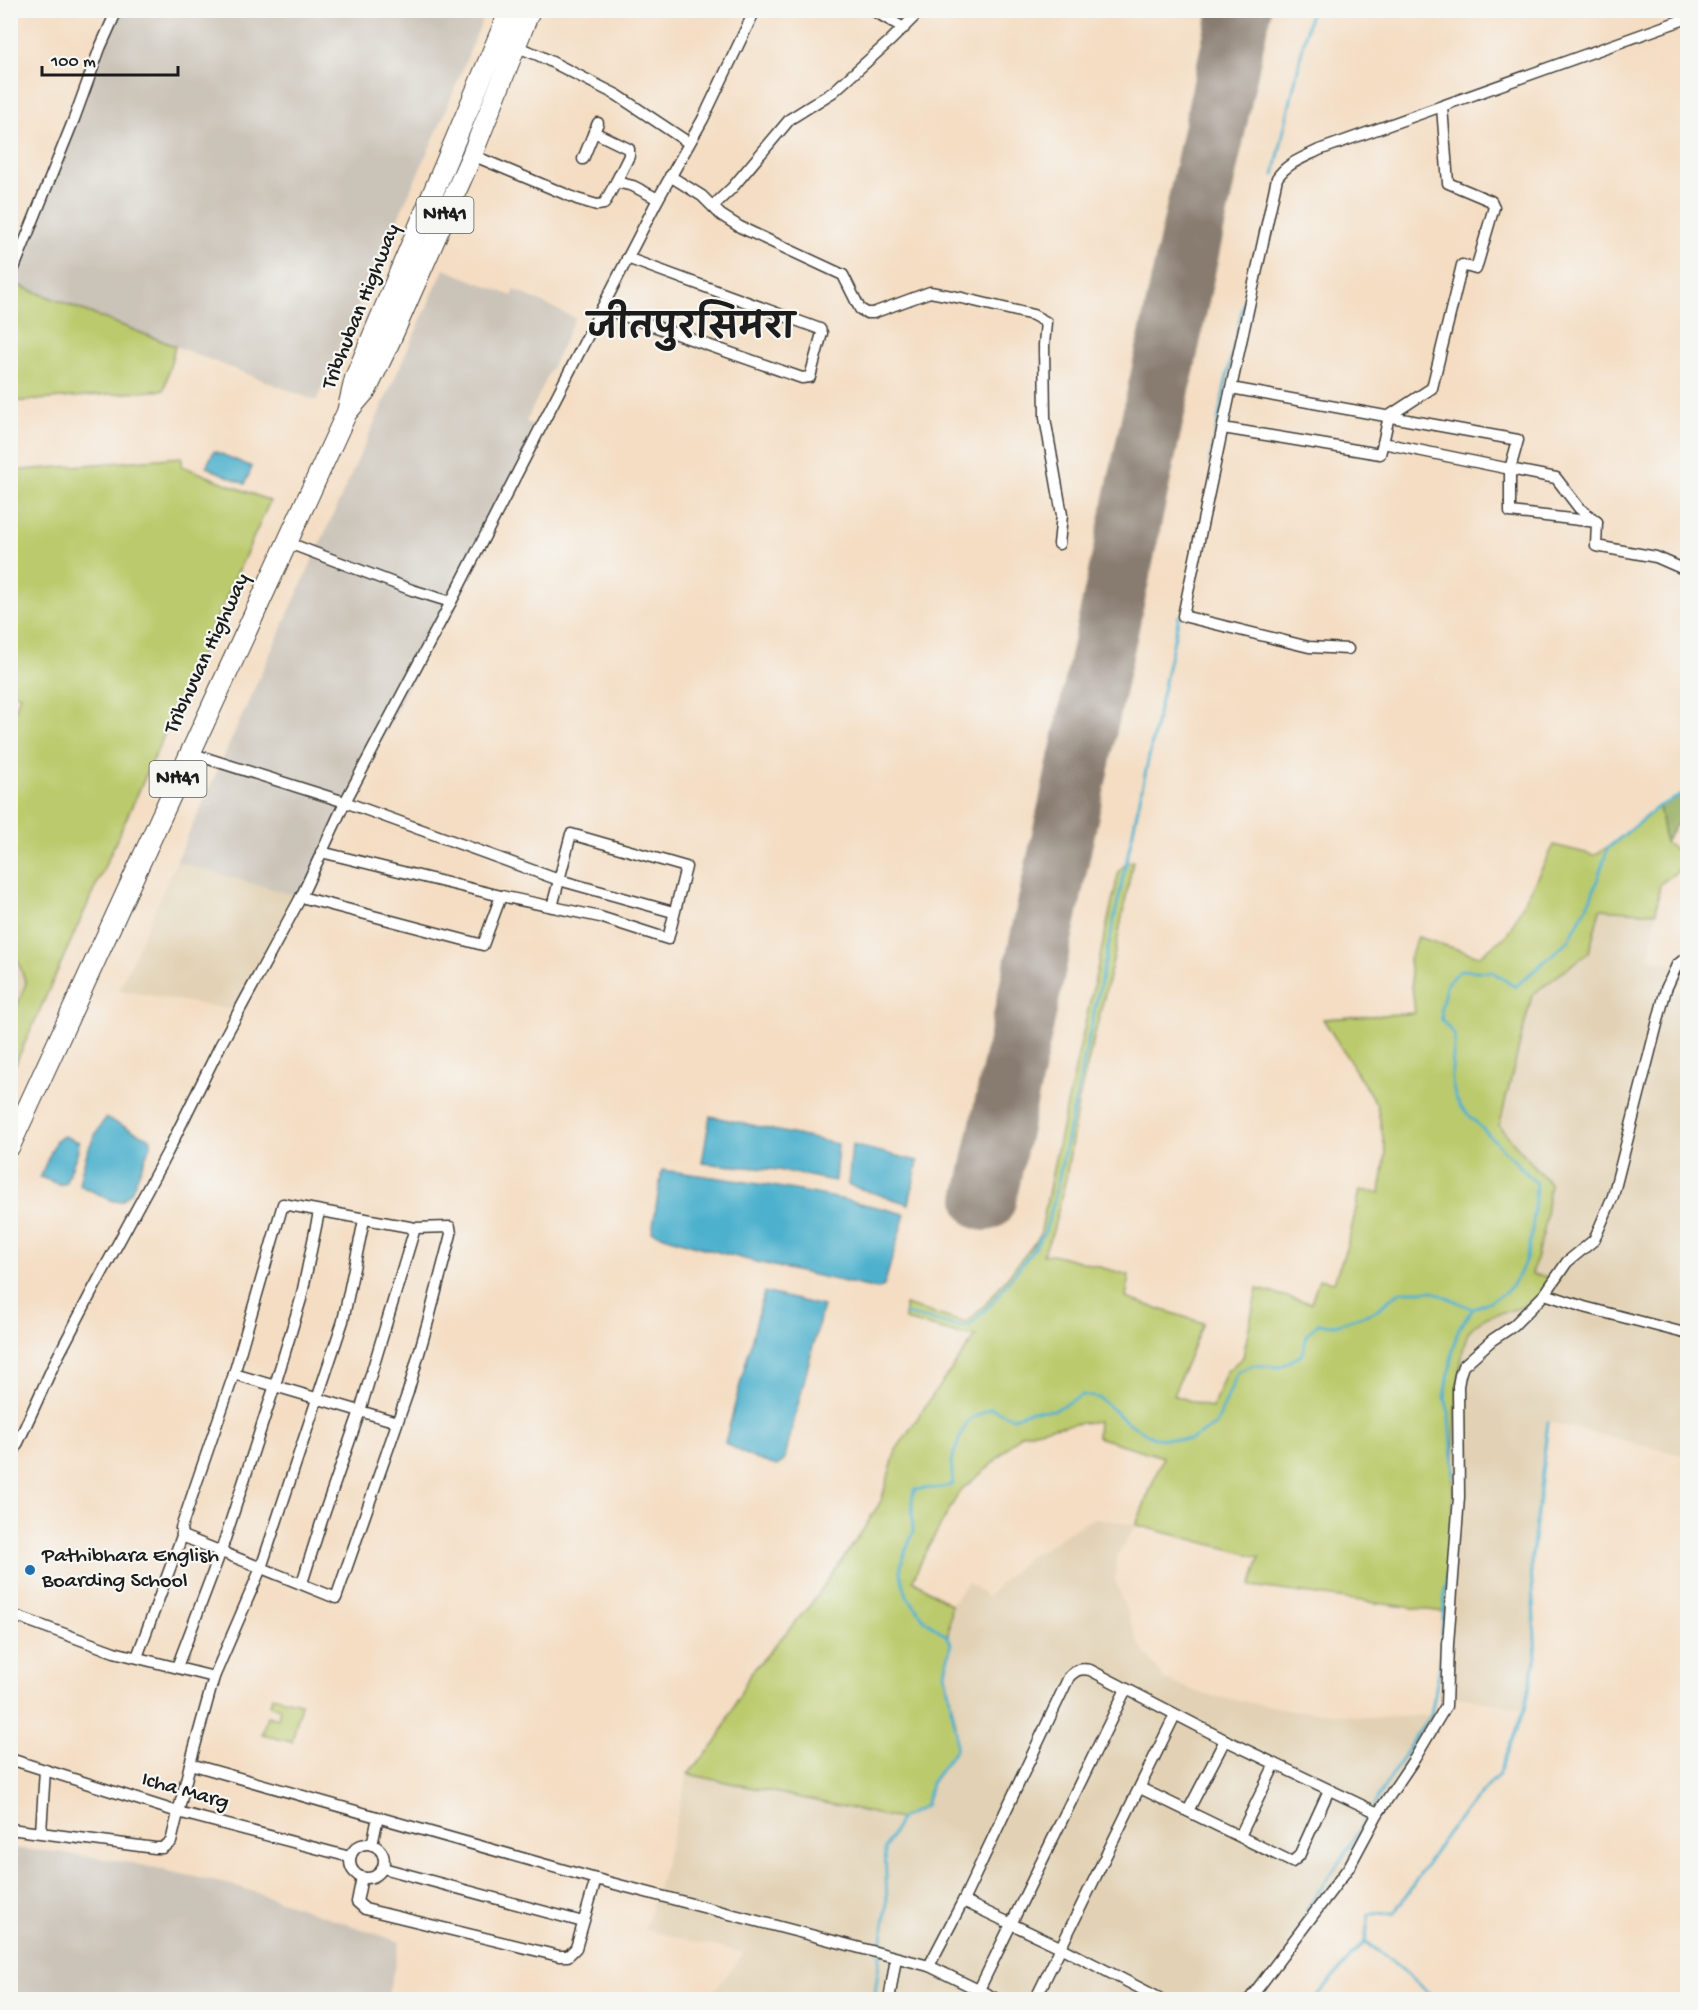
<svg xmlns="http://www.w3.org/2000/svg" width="1698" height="2010" font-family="'Gochi Hand','Playpen Sans Deva',sans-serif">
	<rect width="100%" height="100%" fill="#f6f6f2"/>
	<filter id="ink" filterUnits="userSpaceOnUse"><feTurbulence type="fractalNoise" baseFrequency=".0167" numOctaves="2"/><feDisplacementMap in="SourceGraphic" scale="12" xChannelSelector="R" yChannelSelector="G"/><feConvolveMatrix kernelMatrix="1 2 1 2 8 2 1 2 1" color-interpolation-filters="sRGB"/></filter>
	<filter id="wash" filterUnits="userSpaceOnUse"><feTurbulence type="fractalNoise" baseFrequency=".008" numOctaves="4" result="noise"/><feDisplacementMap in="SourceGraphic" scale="24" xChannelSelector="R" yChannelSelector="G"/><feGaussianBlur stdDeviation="1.35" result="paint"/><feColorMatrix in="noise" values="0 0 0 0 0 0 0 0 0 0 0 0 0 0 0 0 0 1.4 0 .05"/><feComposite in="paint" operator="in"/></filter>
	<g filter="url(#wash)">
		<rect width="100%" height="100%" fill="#f4ddc2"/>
		<g fill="#e2d1b4">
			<polygon points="176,862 301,897 240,1011 119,990"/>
			<polygon points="1600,909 1656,913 1649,958 1677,965 1666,989 1687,995 1687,1456 1549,1422 1531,1565 1536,1656 1525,1709 1446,1695 1456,1393 1462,1355 1468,1331 1487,1315 1532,1303 1558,1279 1532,1275 1544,1230 1549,1184 1499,1126 1532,995 1588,952"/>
			<polygon points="11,955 16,956 26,983 11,1022"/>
			<polygon points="1096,1518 1136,1525 1116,1557 1115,1580 1139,1644 1165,1680 1206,1695 1293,1710 1376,1718 1431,1715 1439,1718 1349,1867 1249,1999 708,1999 744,1953 644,1930 661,1879 688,1774 900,1819 926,1805 931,1783 956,1749 956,1725 945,1673 951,1644 948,1637 951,1605 968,1582 987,1597 1028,1557 1052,1544 1069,1531"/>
		</g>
		<g fill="#cac3b8">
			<polygon points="117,11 486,11 442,120 316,401 11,282"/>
			<polygon points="444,269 512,296 515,290 575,318 526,422 540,428 301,897 176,862"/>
			<polygon points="10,1848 58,1852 132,1863 240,1887 400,1942 387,1999 11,1999"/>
		</g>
		<g fill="#bbca6c" stroke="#6c7344" stroke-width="1.5">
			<polygon points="10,282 175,346 164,390 11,402"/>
			<polygon points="182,457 182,466 270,501 14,1067 11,1066 11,1022 26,983 16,956 10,955 10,724 20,695 10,691 11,471"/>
			<path d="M1659,806L1665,842L1687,859L1688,864L1660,884L1656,913L1600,909L1589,952L1532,995L1499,1126L1550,1184L1544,1230L1532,1274L1559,1279C1549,1288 1539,1300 1527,1305C1506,1314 1486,1311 1470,1330C1451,1352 1452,1571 1450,1613L1251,1586L1260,1557L1136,1525L1163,1457L1097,1437L1098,1421L1053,1427L1021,1434L989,1467L960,1491L925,1553L913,1580L951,1605L948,1636L951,1643L945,1673L956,1725V1749L931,1783L926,1805L900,1819L688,1774L716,1743L750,1674L811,1604L863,1530L881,1501L896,1450L937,1389L976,1336L962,1335L905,1320V1305L966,1323L985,1305L1040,1236L1055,1159L1119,871L1126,863L1133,861L1116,948L1078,1103L1066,1178L1053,1231L1043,1255L1053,1254L1129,1275L1126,1298L1203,1323L1173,1395L1212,1408L1226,1372L1243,1357L1257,1289L1311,1303L1319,1279L1334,1282L1349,1240L1360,1190L1380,1193L1386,1153L1377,1105L1323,1019L1415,1013L1409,959L1418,937L1479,956L1507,935L1554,845L1594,855L1608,847Z"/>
			<polygon points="272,1696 301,1703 292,1742 262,1735 267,1716 278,1719 280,1708 270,1705"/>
		</g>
		<polygon fill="#94ae60" stroke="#58653e" stroke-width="1.5" points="1687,792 1687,809 1665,842 1659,806"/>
		<g fill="#4eb1cd" stroke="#356674" stroke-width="1.5">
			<polygon points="214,451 252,467 245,484 206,467"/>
			<polygon points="710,1116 838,1144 835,1181 778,1170 702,1163"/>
			<path d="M106,1118L151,1139V1144L131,1192L122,1201H113L79,1185C83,1161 91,1137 106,1118Z"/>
			<polygon points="64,1136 79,1142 77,1154 65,1184 58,1184 40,1177 56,1140"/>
			<polygon points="852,1145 918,1161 909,1204 848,1185"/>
			<path d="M662,1170C744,1181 825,1193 905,1214L884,1286L877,1289C801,1272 725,1257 652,1232Z"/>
			<polygon points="764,1292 823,1306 784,1461 777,1466 755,1459 725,1443"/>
		</g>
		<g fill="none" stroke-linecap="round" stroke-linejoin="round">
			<g stroke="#4eb1cd" stroke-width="3">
				<polyline points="1274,175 1311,10"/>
				<polyline points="1210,462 1225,386 1248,284"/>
				<polyline points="906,1314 960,1327 969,1326 990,1305 1030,1254 1045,1232 1053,1205 1179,616"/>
				<polyline points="1454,1477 1450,1417 1445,1398 1453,1348 1459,1328 1473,1309"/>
				<polyline points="1373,1806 1416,1735 1431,1715 1440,1667 1445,1589 1451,1537"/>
				<polyline points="1306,1910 1348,1849 1370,1812"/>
				<polyline points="1365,1941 1399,1967 1436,2000"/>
				<path d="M874,2000L887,1903L885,1849L900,1819L926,1805L931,1783L956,1749V1732L945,1673L951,1643L948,1637L925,1620L907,1596L900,1572L903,1557L913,1532L912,1499L914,1490C928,1487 942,1490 953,1484L951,1462L962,1432L969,1420L991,1408L1013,1418L1030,1411L1055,1410L1082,1395L1099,1398L1127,1422L1154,1438L1190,1440L1216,1425L1238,1372L1253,1365L1280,1367L1303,1354L1307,1334L1318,1324L1335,1325L1374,1312L1401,1291H1432L1473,1309C1484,1303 1498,1299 1507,1291C1534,1264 1533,1219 1536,1183L1460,1106C1447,1086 1453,1059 1455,1036L1442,1020L1441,1007L1447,983L1460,970L1493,972L1515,987L1569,940L1591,898L1608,848L1659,806L1688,792"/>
				<polyline points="1314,2000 1365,1941 1369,1914 1395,1913 1446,1834 1498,1775 1525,1709 1536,1656 1531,1565 1548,1422"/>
			</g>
			<polyline stroke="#887c6f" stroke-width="62" points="985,1200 1240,10"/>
		</g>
	</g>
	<g filter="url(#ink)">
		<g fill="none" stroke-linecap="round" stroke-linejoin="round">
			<defs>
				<g id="street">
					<polyline points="872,10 904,28"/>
					<polyline points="517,47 538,55 617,95 689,143"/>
					<polyline points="598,123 594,132 629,149 629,156 616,182"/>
					<polyline points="472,155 577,199 597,205 604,204 616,182 633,186 658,199"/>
					<polyline points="583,159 594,132"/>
					<polyline points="670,176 702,196 721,215 740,227 843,275 860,309 867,313 873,313 930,292 962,298 1033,315 1046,322 1044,345 1045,418 1062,515 1059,544"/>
					<polyline points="713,206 732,188 790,119 833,92 891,40 921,10"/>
					<polyline points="10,278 74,119 100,48 117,10"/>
					<polyline points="602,308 802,378 810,377 822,333 820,329 627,258"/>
					<polyline points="1231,388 1518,440 1510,469 1556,478 1579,508 1597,522 1510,512 1510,469 1383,443 1389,416 1432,388 1462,265 1476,269 1494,207 1491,201 1448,183 1442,107"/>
					<polyline points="1223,428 1380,454 1383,443"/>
					<polyline points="1597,522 1596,546 1656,557 1688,571"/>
					<polyline points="286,542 412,590 451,602 658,199 703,119 755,10"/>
					<path d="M1348,649L1309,647L1183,616L1231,388L1277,178C1287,163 1303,158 1319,150L1688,18"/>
					<polyline points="190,753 345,802 559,880 673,912"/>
					<polyline points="321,852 501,896 600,917 668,939 686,867 571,834 552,907"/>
					<polyline points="301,897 483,945 501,896"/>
					<polyline points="1545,1294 1567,1262 1594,1240 1613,1196 1666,989 1677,965 1688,956"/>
					<polyline points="234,1374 397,1422"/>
					<polyline points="10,1460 54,1364 89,1297 167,1153 220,1046 301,897 345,802 451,602"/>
					<polyline points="302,1583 322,1520 360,1411 415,1228"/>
					<polyline points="10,1614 114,1652 214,1677"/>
					<polyline points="137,1657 182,1536 336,1598 408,1392 429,1318 451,1234 450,1227 415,1228 283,1204 234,1374 181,1528 182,1536"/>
					<polyline points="177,1667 221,1551 275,1385 301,1299 319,1212"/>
					<polyline points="10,1759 178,1812 350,1857"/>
					<polyline points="190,1764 596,1879 929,1966 999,2000"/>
					<polyline points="1140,1788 1292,1862 1299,1856 1329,1790"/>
					<polyline points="1188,1811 1225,1740"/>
					<polyline points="10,1829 155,1848 162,1848 171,1842 190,1764 214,1677 261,1568 343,1321 364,1220"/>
					<polyline points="41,1832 45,1770"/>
					<polyline points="1240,1836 1275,1764"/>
					<circle cx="367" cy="1861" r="17"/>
					<polyline points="372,1845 378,1817"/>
					<polyline points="383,1868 583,1922"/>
					<polyline points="362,1877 357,1902 365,1909 559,1956 568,1956 576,1948 596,1879"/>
					<polyline points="963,1901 1060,1947 1159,1998 1158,2000"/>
					<path d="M929,1966L963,1901L1069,1677C1076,1670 1080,1668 1090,1670L1225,1740L1378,1813"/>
					<polyline points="889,2000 896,1958"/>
					<polyline points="974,2000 1126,1689"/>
					<polyline points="1035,2000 1175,1715"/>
					<polyline points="1249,2000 1349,1867 1378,1813 1415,1758 1446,1706 1448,1644 1459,1497 1458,1386 1460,1375 1463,1366 1492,1340 1513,1326 1545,1294 1584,1307 1688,1334"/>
				</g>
				<g id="highway">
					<polyline points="349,410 367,389 389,343 472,155 530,10"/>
					<polyline points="10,1146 347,412 355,378 510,10"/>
				</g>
			</defs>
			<use href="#street" stroke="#3c3935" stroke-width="13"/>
			<use href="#highway" stroke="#3c3935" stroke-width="22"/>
			<use href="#street" stroke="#fff" stroke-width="10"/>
			<use href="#highway" stroke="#fff" stroke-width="20"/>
		</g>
	</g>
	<circle fill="#1f6fb2" stroke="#f6f6f2" stroke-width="2" cx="30" cy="1570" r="6"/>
	<g text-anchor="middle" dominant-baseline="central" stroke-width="4.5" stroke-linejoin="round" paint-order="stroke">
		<g fill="#f6f6f2" stroke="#5d5d5c" stroke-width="1.5">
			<rect x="416.5" y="197" width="57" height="36" rx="4.5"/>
			<rect x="149.5" y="761" width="57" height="36" rx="4.5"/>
		</g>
		<g font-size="21" font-weight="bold" fill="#1c1c1c">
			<text x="445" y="215">NH41</text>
			<text x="178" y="779">NH41</text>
		</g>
		<g font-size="22" fill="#1c1c1c" stroke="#f6f6f2">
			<text transform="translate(362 307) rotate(-68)">Tribhuban Highway</text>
			<text transform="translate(208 654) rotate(-65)">Tribhuvan Highway</text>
			<text transform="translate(185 1792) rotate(16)">Icha Marg</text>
		</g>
		<g font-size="22" fill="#1c1c1c" stroke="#f6f6f2" text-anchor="start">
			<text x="42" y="1557">Pathibhara English<tspan x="42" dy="25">Boarding School</tspan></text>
		</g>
		<g font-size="34" font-weight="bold" fill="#1c1c1c" stroke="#f6f6f2">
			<text x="691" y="331">जीतपुरसिमरा</text>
		</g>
	</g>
	<rect width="1698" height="2010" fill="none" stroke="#f6f6f2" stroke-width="36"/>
	<path d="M42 66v9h136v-9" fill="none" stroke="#1c1c1c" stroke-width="3"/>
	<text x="51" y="66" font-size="18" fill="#1c1c1c" stroke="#f6f6f2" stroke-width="4.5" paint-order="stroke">100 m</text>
</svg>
